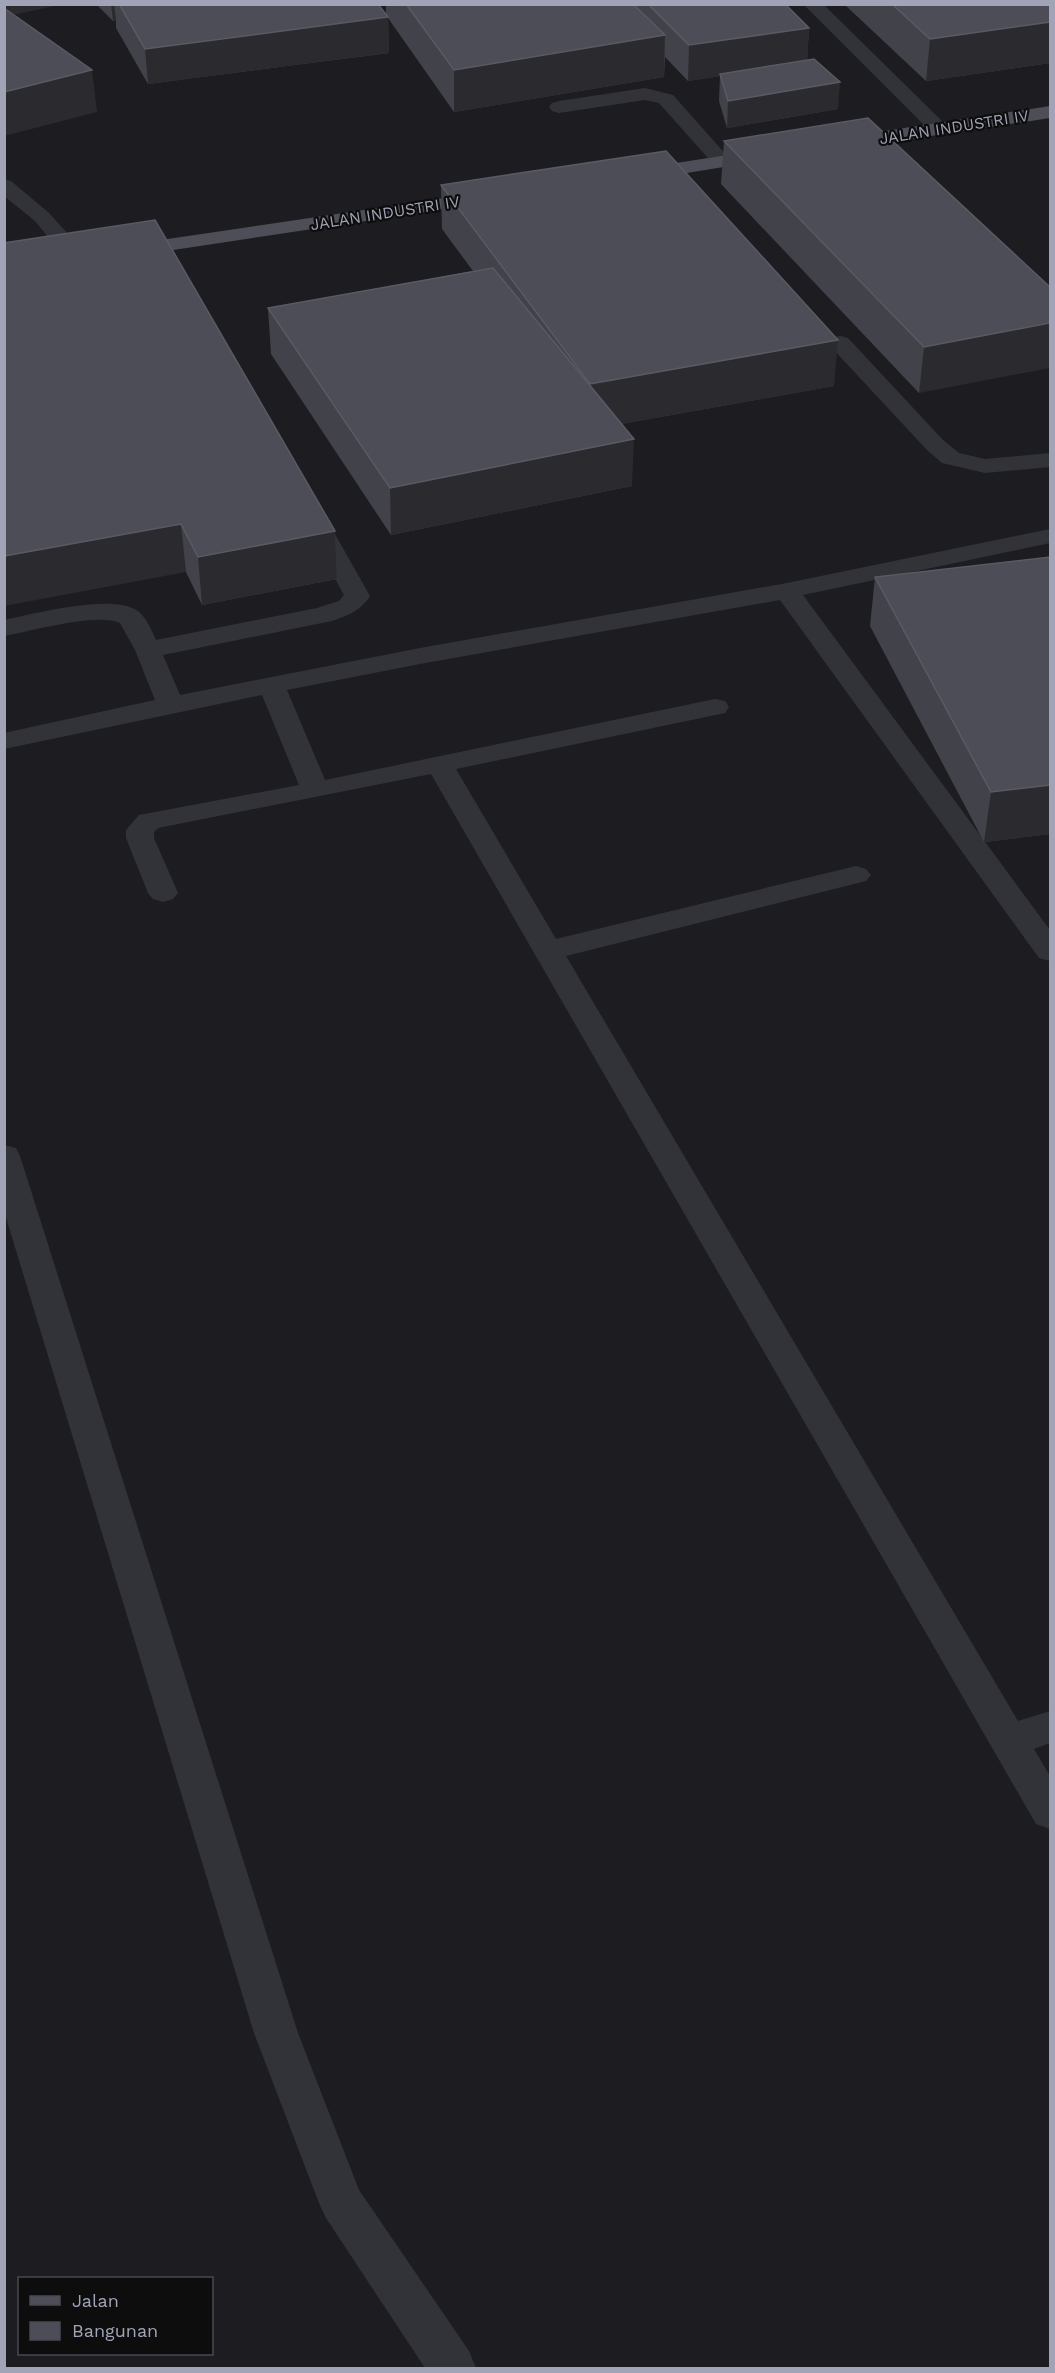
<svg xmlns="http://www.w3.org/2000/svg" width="1055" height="2373" font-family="'Work Sans',sans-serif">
	<rect width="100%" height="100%" fill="#121213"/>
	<path fill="#1d1d21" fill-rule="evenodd" d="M5,5H1050V2368H5ZM20,2278H212V2354H20Z"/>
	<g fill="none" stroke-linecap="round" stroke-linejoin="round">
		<g fill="#323239" fill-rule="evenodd">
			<polygon points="803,4 823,4 946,125 949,129 946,133 932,133"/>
			<polygon points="645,88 673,95 729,158 732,162 729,166 715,166 659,103 645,100 559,113 552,111 549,107 552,103 559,101"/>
			<polygon points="4,179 11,181 49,213 86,254 89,259 86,264 78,265 70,264 35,221 4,196"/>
			<polygon points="840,336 848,338 943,440 959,453 985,459 1050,453 1050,467 985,473 942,463 927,450 832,348 829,343 832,338"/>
			<path d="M315,513L324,515L327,520L370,596C360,611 349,615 332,621L163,655L180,695L420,648L787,583L1050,529V543L803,595L1050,930V961L1039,958L780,600L420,664L287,690L325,780L715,699L725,701L729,707L725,713L456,769L556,939L856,866L866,869L871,875L866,881L566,956L1018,1721L1050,1711V1743L1034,1749L1050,1776V1829L1036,1824L431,774L158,828L154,832V838L178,893L173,899L163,902L153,899L148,893L126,838V830L139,815L299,785L262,695L4,749V733L155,700L135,650L120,623C97,612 31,631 4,636V620C34,614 115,592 139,612C147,619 152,631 156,640L317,608L339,601L344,595L303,520L306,515Z"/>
			<polygon points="4,1145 16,1148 20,1156 298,2033 359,2190 469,2351 476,2368 425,2368 326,2218 319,2203 254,2033 4,1211"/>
		</g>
		<g fill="#4e4e58" fill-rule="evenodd">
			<polygon points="1050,106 1050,118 845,149 838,147 835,143 838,139 845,137"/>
			<polygon points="767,149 774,151 777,155 774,159 637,181 630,179 627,175 630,171 637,169"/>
			<polygon points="485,192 492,194 495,198 492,202 127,257 119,256 116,251 119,246 127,245"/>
		</g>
	</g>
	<g fill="#42424a">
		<polygon points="96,4 378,4 386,16 386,4 785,4 809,28 807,60 838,109 727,128 719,101 720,76 688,81 665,57 664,77 454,112 388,18 389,53 148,84 116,28 116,20 113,21"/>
		<polygon points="844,4 1048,4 1050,6 1050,63 926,81"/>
		<polygon points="724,141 1050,287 919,393 721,184"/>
		<polygon points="441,185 834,386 621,424 632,486 391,535 271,354 268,308 473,271 442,229"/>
		<polygon points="4,243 335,531 337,579 202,605 186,572"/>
		<polygon points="1050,557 1050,834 984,842 870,626 875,577"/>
	</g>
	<g fill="#2b2b2f">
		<polygon points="4,4 63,4 4,17"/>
		<polygon points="111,4 114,4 116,20 113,21"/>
		<polygon points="388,17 389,53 148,84 145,49"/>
		<polygon points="1050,22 1050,63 926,81 930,39"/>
		<polygon points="809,28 807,63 688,81 689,45"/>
		<polygon points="665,35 664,77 454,112 454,70"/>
		<polygon points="92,70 97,112 4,136 4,92"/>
		<polygon points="840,82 838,109 727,128 728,101"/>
		<polygon points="1050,323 1050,368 919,393 924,347"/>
		<polygon points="838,340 834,386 589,430 590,384"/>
		<polygon points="634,439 632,486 391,535 390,488"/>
		<polygon points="181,524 186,572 4,606 4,556"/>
		<polygon points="335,531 337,579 202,605 198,557"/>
		<polygon points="1050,785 1050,834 984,842 991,792"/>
	</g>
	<g fill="#4c4d56" stroke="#5a5a65" stroke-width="1.5">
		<polygon points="119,4 378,4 388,17 145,49"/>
		<polygon points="406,4 633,4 665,35 454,70"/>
		<polygon points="648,4 785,4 809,28 689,45"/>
		<polygon points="892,4 1048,4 1050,6 1050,22 930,39"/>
		<polygon points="4,8 92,70 4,92"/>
		<polygon points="814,59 840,82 728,101 720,74"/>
		<polygon points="868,118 1050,287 1050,323 924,347 724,141"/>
		<polygon points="666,151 838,340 590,384 441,185"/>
		<polygon points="155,220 335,531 198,557 181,524 4,556 4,243"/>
		<polygon points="493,268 634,439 390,488 268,308"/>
		<polygon points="1050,557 1050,785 991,792 875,577"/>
	</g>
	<g text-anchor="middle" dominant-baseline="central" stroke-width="4.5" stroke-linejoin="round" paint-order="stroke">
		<g font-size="16" fill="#a1a4b6" stroke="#0d0d0e">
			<text transform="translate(954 127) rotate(-9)">JALAN INDUSTRI IV</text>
			<text transform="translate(385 213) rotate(-9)">JALAN INDUSTRI IV</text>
		</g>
	</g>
	<rect width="1055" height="2373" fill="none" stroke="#a1a4b6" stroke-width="12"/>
	<rect x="18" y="2277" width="195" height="78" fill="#0d0d0e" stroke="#484951" stroke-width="1.5"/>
	<rect x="30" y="2296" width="30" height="9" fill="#4e4e58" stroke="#484951" stroke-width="1.5"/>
	<text x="72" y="2307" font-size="18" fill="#a1a4b6">Jalan</text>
	<rect x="30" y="2322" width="30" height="18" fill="#4c4d56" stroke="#484951" stroke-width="1.5"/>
	<text x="72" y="2337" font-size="18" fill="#a1a4b6">Bangunan</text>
</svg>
